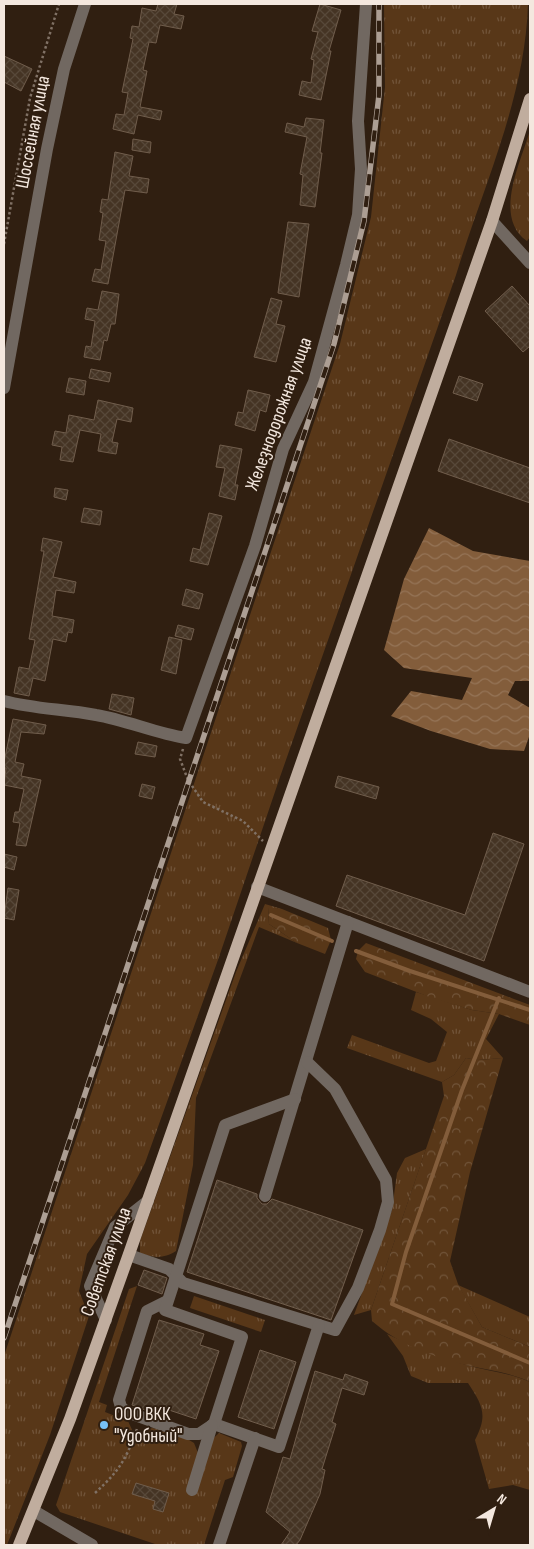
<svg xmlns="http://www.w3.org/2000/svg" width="534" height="1549" font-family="'Sofia Sans Condensed',sans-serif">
	<defs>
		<pattern id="grass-tufts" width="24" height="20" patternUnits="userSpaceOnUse" patternTransform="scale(1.25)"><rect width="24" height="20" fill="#583718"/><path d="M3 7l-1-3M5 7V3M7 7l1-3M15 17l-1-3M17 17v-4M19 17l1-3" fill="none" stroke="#715439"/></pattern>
		<pattern id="forest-crowns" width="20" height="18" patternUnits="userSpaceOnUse" patternTransform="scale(1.25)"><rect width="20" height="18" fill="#583718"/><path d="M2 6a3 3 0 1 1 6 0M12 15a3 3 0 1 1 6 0" fill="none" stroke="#715439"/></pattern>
		<pattern id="water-waves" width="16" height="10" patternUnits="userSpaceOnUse" patternTransform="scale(1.25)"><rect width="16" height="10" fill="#835d3b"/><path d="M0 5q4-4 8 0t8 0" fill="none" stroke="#957457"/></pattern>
		<pattern id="building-cross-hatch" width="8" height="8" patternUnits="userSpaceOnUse" patternTransform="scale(1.25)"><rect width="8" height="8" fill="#453424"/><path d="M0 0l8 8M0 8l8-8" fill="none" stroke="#574839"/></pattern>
	</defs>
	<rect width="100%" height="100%" fill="#301f11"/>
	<g fill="url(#grass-tufts)">
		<path d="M384,4H528C525,99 483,186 456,275L280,777L219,957L145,1163L128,1195L87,1254L79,1291L89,1316L50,1435L7,1545H4V1356L340,344L371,217L385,87Z"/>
		<path d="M530,130V237L527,241C492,217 522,160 530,130Z"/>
		<path d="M265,904L282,909L268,908L269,924L297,943L259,927L196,1098L193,1165L176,1251C163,1259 154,1258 140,1253V1241L236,972Z"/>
		<polygon points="416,992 472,1010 499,1014 486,1039 503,1058 478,1060 466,1058 454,1075 442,1082 347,1048 352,1035 429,1063 436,1061 447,1032 431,1019 411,1010"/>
		<polygon points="426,1149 371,1310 354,1315 392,1210 397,1173 405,1158"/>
		<polygon points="458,1285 530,1317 530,1347 482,1327"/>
		<polygon points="137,1286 99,1402 107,1405 105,1412 128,1421 133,1432 141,1435 146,1429 153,1428 189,1440 194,1443 198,1453 219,1433 241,1442 242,1446 233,1477 225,1480 204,1545 158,1545 60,1512 56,1505 129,1289"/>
		<polygon points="194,1296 265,1320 261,1332 190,1308"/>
		<path d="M387,1334C413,1346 438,1357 466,1365C488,1371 510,1373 530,1382V1490L513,1485L489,1489L475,1440C488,1415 483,1406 468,1383H428L411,1376L403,1356Z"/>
	</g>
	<g fill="url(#forest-crowns)">
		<polygon points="268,907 282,909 328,928 331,940 325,954 297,943 269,924"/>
		<polygon points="366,943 530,1005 530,1025 499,1014 472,1010 432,998 365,972 356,959 358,951"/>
		<path d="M466,1058L478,1060L503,1058L470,1172L450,1261L458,1284L482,1327L530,1347V1382C511,1373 490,1370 470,1366C435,1358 399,1345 372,1321L371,1310L444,1096L442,1082L454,1075Z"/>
	</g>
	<polygon fill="url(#water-waves)" points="429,528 473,551 530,561 530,681 515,681 508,695 530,708 530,734 524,751 490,749 431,731 391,716 411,691 462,700 472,678 404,668 384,650 404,579"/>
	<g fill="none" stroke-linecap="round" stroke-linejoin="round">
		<g stroke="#835d3b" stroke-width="4">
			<polyline points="271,915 332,941"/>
			<polyline points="356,951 410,971 530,1010"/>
			<polyline points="499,998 462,1090 406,1252 392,1304 530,1363"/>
		</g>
	</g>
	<g fill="url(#building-cross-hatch)" stroke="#705d4c">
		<polygon points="158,4 177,4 174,14 184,16 181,29 160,25 156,43 149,42 143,70 147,71 140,107 162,111 160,120 138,115 134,134 113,129 116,114 124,115 128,93 122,92 133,39 130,38 132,26 139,27 142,8 156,11"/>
		<polygon points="320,4 341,10 329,51 331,51 321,100 299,95 302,81 311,83 314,60 311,59 318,32 312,31"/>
		<polygon points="4,56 32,69 21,91 4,82"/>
		<polygon points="306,118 324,120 320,153 322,153 315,207 300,205 303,175 300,174 307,137 285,132 287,123 304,127"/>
		<polygon points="133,139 151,142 150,153 132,150"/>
		<polygon points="115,152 133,156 129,176 149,179 147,193 125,190 108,284 92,281 95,269 101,270 106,241 99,240 103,213 100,212 102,199 108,200"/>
		<polygon points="288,222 309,224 299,297 278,293"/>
		<polygon points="512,286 530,306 530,346 523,352 485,311"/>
		<polygon points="102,291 119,294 115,324 111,324 107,341 104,340 100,360 84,357 86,346 91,347 95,321 85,319 87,308 98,310"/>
		<polygon points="271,298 282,301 276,324 285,326 276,362 254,357"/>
		<polygon points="91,369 111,373 109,382 89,378"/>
		<polygon points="459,376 483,384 477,401 453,393"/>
		<polygon points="69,378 86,381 84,395 66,392"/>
		<polygon points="248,390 270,395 266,412 260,410 255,431 235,425 238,412 243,413"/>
		<polygon points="98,400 133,408 131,422 117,419 112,442 118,443 116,454 98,451 101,434 80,430 73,462 60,460 62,447 52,445 55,431 66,433 69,415 94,420"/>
		<polygon points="449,439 530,468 530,503 438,471"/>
		<polygon points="220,445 242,449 235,485 238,485 235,500 219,496 225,468 216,467"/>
		<polygon points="55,488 68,490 66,500 54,497"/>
		<polygon points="84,508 102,511 100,525 81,522"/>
		<polygon points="209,513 222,516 208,565 190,561 193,548 200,550"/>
		<polygon points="43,538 62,542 53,577 76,582 74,593 56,590 52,616 74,620 72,633 68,632 66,642 53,639 45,681 33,678 29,696 14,693 19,667 29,669 35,640 29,639 44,551 41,551"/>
		<polygon points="186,589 203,594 199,609 182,605"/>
		<polygon points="178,625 194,629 191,640 175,636"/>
		<polygon points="169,637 182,640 176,674 161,670"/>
		<polygon points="112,694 134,698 131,715 109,709"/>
		<polygon points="13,719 46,725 44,734 21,732 15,762 24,764 21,776 41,780 26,846 16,845 20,823 13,822 15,812 19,812 24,789 4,785 6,768 4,768 4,762"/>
		<polygon points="138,742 157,746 155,757 135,754"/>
		<polygon points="338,776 379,787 376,799 335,787"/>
		<polygon points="142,784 155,787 152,799 139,796"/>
		<polygon points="493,833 524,844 484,961 336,906 347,875 465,915"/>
		<polygon points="4,854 17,857 14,870 4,867"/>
		<polygon points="8,888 19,890 14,920 4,918"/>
		<polygon points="217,1180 257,1194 257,1198 262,1204 267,1204 272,1199 363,1230 331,1320 187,1272"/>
		<polygon points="144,1270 167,1278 162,1294 138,1285"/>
		<polygon points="159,1320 204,1334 200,1345 219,1351 196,1419 169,1410 167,1418 132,1405"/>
		<polygon points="260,1350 296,1362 274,1429 238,1417"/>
		<polygon points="315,1371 343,1380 345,1374 368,1382 364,1395 342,1388 332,1422 336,1424 322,1469 325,1470 320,1494 300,1540 296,1545 281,1545 290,1532 266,1512 283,1457 290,1459"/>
		<polygon points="136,1483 169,1493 163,1512 153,1509 155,1501 132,1494"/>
	</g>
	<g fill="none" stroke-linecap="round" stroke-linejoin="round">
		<g stroke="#807165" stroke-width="2.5" stroke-dasharray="2.5 2.5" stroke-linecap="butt">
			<polyline points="4,244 30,98 59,4"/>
			<polyline points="183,749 180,759 188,780 203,802 243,821 263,841"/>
			<path d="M95,1493C119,1471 126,1460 137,1429"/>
		</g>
		<g stroke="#716861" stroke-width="12">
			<polyline points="492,221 530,263"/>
			<polyline points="4,388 47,149 64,69 85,4"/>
			<path d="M4,701C34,709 65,709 96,715C126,720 155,733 186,738L255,546L283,449L314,382L346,265L358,215L361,169L358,121L366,4"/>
			<polyline points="257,887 530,992"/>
			<polyline points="265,1196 348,922"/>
			<polyline points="129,1255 169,1269 183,1283 335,1330 358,1288 380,1230 388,1202 386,1180 335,1089 307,1062"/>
			<polyline points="167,1301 147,1311 119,1400 121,1407 127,1412 188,1434 199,1434 214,1424 279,1447 319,1325"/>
			<polyline points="106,1320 90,1286 115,1227 148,1201"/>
			<polyline points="214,1424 242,1337 165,1310 225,1125 295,1099"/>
			<polyline points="192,1490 212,1425"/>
			<polyline points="34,1511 92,1545"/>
			<polyline points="219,1545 255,1438"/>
		</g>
		<polyline stroke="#c0ad9e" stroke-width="12" points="19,1545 70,1419 129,1254 492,221 530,99"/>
		<defs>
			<polyline id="rail" points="4,1338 334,344 364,221 379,95 379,4"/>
		</defs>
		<use href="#rail" stroke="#ac9e93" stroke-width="5.5"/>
		<use href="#rail" stroke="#301f11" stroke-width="4" stroke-dasharray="11" stroke-linecap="butt"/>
	</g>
	<circle fill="#76c0f7" stroke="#301f11" stroke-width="2" cx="104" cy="1425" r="5"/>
	<g text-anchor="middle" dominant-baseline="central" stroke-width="4" stroke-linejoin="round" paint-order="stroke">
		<g font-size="19" fill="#f4e8df" stroke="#301f11">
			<text transform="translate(33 132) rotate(-79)">Шоссейная улица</text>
			<text transform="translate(279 414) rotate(-70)">Железнодорожная улица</text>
			<text transform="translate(106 1262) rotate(-70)">Советская улица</text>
		</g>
		<g font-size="19" fill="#f4e8df" stroke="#301f11" text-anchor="start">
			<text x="114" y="1414">ООО ВКК<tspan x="114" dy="22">"Удобный"</tspan></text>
		</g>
	</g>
	<rect width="534" height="1549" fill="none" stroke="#f4e8df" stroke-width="10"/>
	<g transform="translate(494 1509) rotate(38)" stroke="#301f11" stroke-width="4" paint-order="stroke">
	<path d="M0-4L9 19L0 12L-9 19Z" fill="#f4e8df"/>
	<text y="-8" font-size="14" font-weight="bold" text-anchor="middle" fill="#f4e8df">N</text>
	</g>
</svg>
